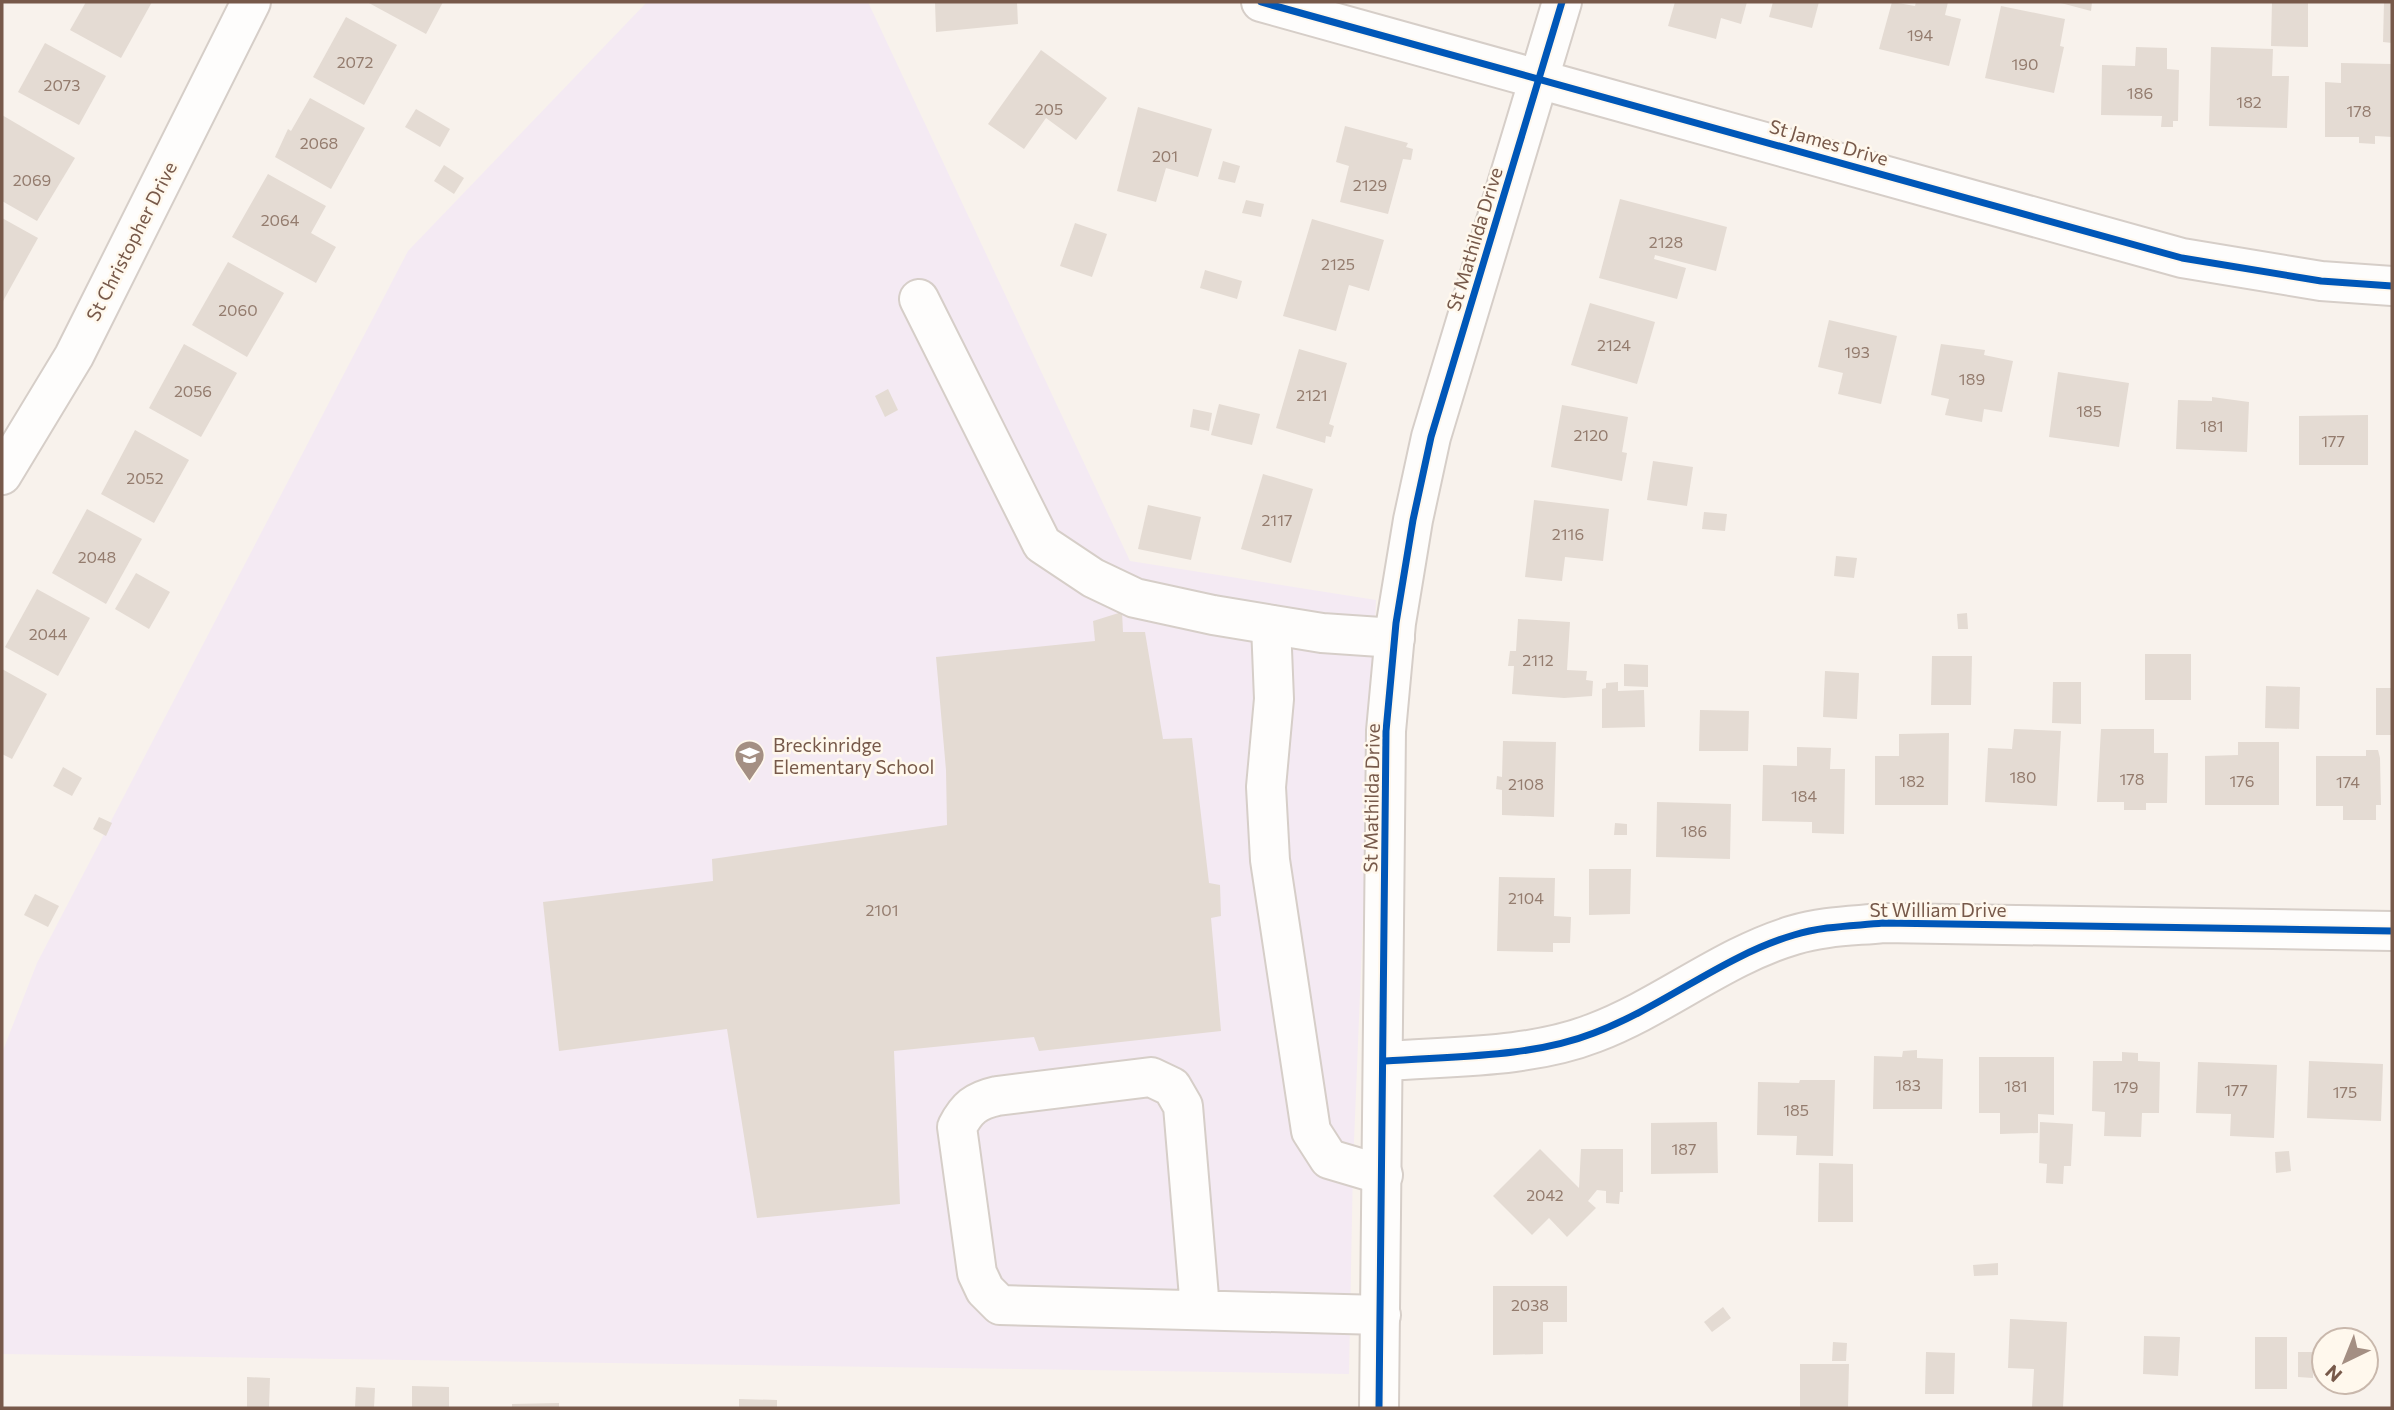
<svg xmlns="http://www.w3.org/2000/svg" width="2394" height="1410" font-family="Commissioner,sans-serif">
	<rect width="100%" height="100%" fill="#f8f2ec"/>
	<polygon fill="#f4eaf3" points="647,2 868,2 1130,561 1376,600 1353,1166 1349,1374 2,1354 2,1053 37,963 408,251"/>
	<g fill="#e4dbd3">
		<polygon points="86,2 152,2 121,58 70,30"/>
		<polygon points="367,2 443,2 426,34"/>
		<polygon points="935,2 1017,2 1018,24 936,32"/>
		<polygon points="1675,2 1747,2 1741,24 1721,18 1716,39 1668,26"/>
		<polygon points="1773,2 1819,2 1812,28 1769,17"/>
		<polygon points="1892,2 1915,6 1916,2 1948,2 1945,15 1961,19 1949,66 1879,49"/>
		<polygon points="2057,2 2092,2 2091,11"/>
		<polygon points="2272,2 2308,2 2308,47 2271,46"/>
		<polygon points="2384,2 2392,2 2392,43 2383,42"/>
		<polygon points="2001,6 2065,19 2060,46 2064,47 2054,93 1985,78"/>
		<polygon points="346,17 397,45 364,105 313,77"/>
		<polygon points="45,43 106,76 79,125 18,92"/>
		<polygon points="2136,47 2167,48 2167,69 2179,70 2178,121 2173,121 2173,127 2161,127 2162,116 2101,115 2102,65 2135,66"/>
		<polygon points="2211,47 2273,49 2272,76 2289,76 2287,128 2209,126"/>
		<polygon points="1041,50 1107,98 1076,140 1046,118 1024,149 988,124"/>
		<polygon points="2341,63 2392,64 2392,137 2375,136 2375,144 2359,143 2359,137 2325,137 2325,82 2341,83"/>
		<polygon points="310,98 365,128 331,189 275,157 288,129 291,131"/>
		<polygon points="1138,107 1212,129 1198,177 1166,168 1156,202 1117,191"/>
		<polygon points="416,109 450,129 440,147 405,127"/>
		<polygon points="2,115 75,158 37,221 2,201"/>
		<polygon points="1345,126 1408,143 1406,147 1413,149 1411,160 1403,159 1388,214 1340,202 1349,166 1336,162"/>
		<polygon points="1223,161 1240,166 1235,183 1218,179"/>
		<polygon points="444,165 464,178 454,194 434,181"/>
		<polygon points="268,174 326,206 311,233 336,247 316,283 232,237"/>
		<polygon points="1620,199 1727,227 1716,271 1655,255 1654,259 1686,268 1677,299 1599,278"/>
		<polygon points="1246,200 1264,204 1261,217 1242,213"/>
		<polygon points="2,218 38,238 2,303"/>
		<polygon points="1312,219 1384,240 1369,291 1349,285 1336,331 1283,316"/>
		<polygon points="1075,223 1107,234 1092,277 1060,266"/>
		<polygon points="228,262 284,293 247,357 192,325"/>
		<polygon points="1205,270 1242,281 1237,299 1200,288"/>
		<polygon points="1590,303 1655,322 1637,384 1571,365"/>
		<polygon points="1829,320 1897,336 1881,404 1838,394 1843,373 1818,367"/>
		<polygon points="184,344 237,373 201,437 149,408"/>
		<polygon points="1941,344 1985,350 1984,355 2013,361 2002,412 1984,409 1982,422 1945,415 1949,399 1931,395"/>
		<polygon points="1299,349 1347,363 1329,424 1334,426 1331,437 1326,436 1325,443 1276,428"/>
		<polygon points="2058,372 2129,383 2119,447 2049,437"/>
		<polygon points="888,389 898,410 885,417 875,396"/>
		<polygon points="2212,397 2249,402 2247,452 2176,449 2178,400 2212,401"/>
		<polygon points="1219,404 1260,414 1252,445 1211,435"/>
		<polygon points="1562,405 1628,417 1622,452 1627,453 1622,481 1551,467"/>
		<polygon points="1193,409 1212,413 1209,431 1190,427"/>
		<polygon points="2368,415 2368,465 2299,465 2299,416"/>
		<polygon points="135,430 189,460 154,523 101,494"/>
		<polygon points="1653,461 1693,467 1687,506 1647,500"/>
		<polygon points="1263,474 1313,489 1291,563 1241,549"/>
		<polygon points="1534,500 1609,509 1603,561 1565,557 1562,581 1525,577"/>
		<polygon points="1148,505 1201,517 1191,560 1138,549"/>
		<polygon points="87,509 142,539 106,604 52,573"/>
		<polygon points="1704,512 1727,514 1725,531 1702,529"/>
		<polygon points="1836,556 1857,558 1854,578 1834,576"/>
		<polygon points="136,573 170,592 149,629 115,609"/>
		<polygon points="37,589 90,618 58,676 5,647"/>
		<polygon points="1122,612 1123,632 1145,632 1163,739 1192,738 1209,883 1220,885 1221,916 1211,918 1221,1031 1039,1051 1034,1037 894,1051 900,1204 757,1218 727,1029 559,1051 543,902 713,881 712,859 947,825 946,770 936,657 1095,641 1093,621"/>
		<polygon points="1967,613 1968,629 1958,629 1957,614"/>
		<polygon points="1518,619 1570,622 1567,670 1587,671 1586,680 1593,681 1592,696 1564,698 1512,694 1514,666 1508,666 1510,651 1516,651"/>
		<rect x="2145" y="654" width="46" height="46"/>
		<polygon points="1932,656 1972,656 1971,705 1931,705"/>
		<polygon points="1624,664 1648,665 1648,687 1624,686"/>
		<polygon points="2,669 47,694 12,759 2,754"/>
		<polygon points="1825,671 1859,673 1857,719 1823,717"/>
		<polygon points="1618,682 1618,691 1644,690 1645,727 1602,728 1602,689 1606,688 1606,683"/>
		<polygon points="2053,682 2081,682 2081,724 2052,723"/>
		<polygon points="2266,686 2300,687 2299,729 2265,728"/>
		<rect x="2376" y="688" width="16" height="47"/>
		<polygon points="1700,710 1749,711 1748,751 1699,751"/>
		<polygon points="2014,729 2061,731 2057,806 1985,802 1988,748 2012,749"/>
		<polygon points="2101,729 2154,729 2154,753 2168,753 2167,803 2146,803 2146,810 2124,810 2124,802 2097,802"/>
		<polygon points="1949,733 1948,805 1875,805 1875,756 1899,756 1899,734"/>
		<polygon points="1503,741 1556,742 1554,817 1502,815 1502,790 1496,789 1497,776 1502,777"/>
		<polygon points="2238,742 2279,742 2279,805 2205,805 2205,756 2238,755"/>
		<polygon points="1797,747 1831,748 1830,769 1845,769 1844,834 1812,833 1812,822 1762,821 1763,765 1797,766"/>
		<polygon points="2366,750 2378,750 2380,758 2381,805 2376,805 2376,820 2343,820 2343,806 2316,806 2316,756 2366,756"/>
		<polygon points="63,767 82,778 72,796 53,786"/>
		<polygon points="1657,802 1731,804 1730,859 1656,857"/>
		<polygon points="99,817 112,823 106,836 93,829"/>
		<polygon points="1615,823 1627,824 1627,835 1614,835"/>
		<polygon points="1589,869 1631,869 1630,914 1589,915"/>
		<polygon points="1499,877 1555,878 1554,916 1571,917 1570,943 1553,943 1553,952 1497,951"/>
		<polygon points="35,894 59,906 48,927 24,915"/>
		<polygon points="1917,1050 1917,1058 1943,1059 1942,1109 1873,1109 1874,1056 1902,1057 1903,1051"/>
		<polygon points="2122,1052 2138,1053 2138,1061 2160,1062 2159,1113 2142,1113 2141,1137 2104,1136 2105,1112 2092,1111 2093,1061 2122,1061"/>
		<polygon points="1979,1057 2054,1057 2054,1115 2038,1114 2038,1133 2000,1134 2000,1113 1979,1113"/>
		<polygon points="2309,1061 2383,1064 2381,1121 2307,1118"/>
		<polygon points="2198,1062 2277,1065 2274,1138 2230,1136 2231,1114 2196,1113"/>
		<polygon points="1800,1080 1835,1080 1833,1156 1796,1155 1797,1136 1757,1135 1758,1082 1799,1083"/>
		<polygon points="1717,1122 1718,1173 1651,1174 1651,1123"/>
		<polygon points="2040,1122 2073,1124 2071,1166 2064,1166 2063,1184 2046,1183 2047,1164 2039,1163"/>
		<polygon points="1540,1149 1579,1188 1581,1149 1623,1149 1623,1192 1620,1192 1619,1204 1606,1203 1606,1191 1597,1190 1588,1201 1596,1208 1567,1237 1549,1218 1532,1235 1493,1196"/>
		<polygon points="2289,1151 2291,1171 2276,1173 2275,1152"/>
		<polygon points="1819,1163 1853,1164 1853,1222 1818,1222"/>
		<polygon points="1998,1263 1998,1275 1974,1276 1973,1265"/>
		<polygon points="1493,1286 1567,1286 1567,1322 1543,1322 1543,1354 1493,1355"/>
		<polygon points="1723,1307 1731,1318 1712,1332 1704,1322"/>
		<polygon points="2010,1319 2067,1322 2063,1408 2032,1407 2034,1369 2008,1368"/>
		<polygon points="2144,1336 2180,1337 2178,1376 2143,1374"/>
		<rect x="2255" y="1337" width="32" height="52"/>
		<polygon points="1833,1342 1847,1343 1846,1361 1832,1361"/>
		<polygon points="1926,1352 1955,1353 1954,1394 1925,1394"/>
		<polygon points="2298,1352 2313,1352 2313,1378 2298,1377"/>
		<polygon points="1800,1364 1849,1364 1848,1408 1800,1408"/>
		<polygon points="247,1377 270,1378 269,1408 247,1408"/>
		<polygon points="412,1386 449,1387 449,1408 412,1408"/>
		<polygon points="356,1387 375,1388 374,1408 355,1408"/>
		<polygon points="739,1399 777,1400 777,1408 739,1408"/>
		<polygon points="559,1403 559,1408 512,1408 512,1404"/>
	</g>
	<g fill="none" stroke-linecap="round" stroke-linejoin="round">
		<defs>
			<g id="minor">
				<polyline points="1261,2 2182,258 2321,281 2392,286"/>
				<polyline points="919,299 1042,544 1093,578 1135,598 1213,615 1322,633 1395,638"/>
				<polyline points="2,475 74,356 251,2"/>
				<polyline points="1271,625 1274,699 1266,787 1270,860 1311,1131 1329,1159 1383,1175"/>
				<path d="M1385,1061C1453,1056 1530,1058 1594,1033C1663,1007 1723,956 1794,935C1823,926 1854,926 1883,923L2392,931"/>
				<path d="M1200,1309L1183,1106L1172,1087L1151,1077L997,1096C975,1101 967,1108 957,1127L977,1273L985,1290L1000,1305L1381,1315"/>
				<polyline points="1379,1408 1386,731 1396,623 1413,520 1431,437 1562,2"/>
			</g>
		</defs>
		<use href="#minor" stroke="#d6cec8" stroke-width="42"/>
		<use href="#minor" stroke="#fefdfc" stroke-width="38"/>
		<defs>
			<g id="cycleway">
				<polyline points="1261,2 2182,258 2321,281 2392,286"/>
				<path d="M1385,1061C1453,1056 1530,1058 1594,1033C1663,1007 1723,956 1794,935C1823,926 1854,926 1883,923L2392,931"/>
				<polyline points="1379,1408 1386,731 1396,623 1413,520 1431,437 1562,2"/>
			</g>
		</defs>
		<use href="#cycleway" stroke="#fff8ed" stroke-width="11"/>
		<use href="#cycleway" stroke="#0057b8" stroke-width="7"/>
	</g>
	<defs>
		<symbol id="school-pin" viewBox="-11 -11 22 30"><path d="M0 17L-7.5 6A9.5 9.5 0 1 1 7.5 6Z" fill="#a48f83" stroke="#fff8ed"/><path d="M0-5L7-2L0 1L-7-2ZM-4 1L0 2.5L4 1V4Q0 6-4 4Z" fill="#fff"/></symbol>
	</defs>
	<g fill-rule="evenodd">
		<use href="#school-pin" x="732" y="738" width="35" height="47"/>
	</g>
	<g text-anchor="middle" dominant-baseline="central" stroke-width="5" stroke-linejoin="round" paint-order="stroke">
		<g font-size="16" fill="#947c6e">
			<text x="1920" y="34">194</text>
			<text x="355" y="61">2072</text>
			<text x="2025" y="63">190</text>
			<text x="62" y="84">2073</text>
			<text x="2140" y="92">186</text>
			<text x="2249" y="101">182</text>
			<text x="1049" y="108">205</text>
			<text x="2359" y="110">178</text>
			<text x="319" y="142">2068</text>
			<text x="1165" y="155">201</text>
			<text x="32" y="179">2069</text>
			<text x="1370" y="184">2129</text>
			<text x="280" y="219">2064</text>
			<text x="1666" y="241">2128</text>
			<text x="1338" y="263">2125</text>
			<text x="238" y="309">2060</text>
			<text x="1614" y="344">2124</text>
			<text x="1857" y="351">193</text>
			<text x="1972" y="378">189</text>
			<text x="193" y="390">2056</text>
			<text x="1312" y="394">2121</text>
			<text x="2089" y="410">185</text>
			<text x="2212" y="425">181</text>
			<text x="1591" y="434">2120</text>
			<text x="2333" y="440">177</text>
			<text x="145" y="477">2052</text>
			<text x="1277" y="519">2117</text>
			<text x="1568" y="533">2116</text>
			<text x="97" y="556">2048</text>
			<text x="48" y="633">2044</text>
			<text x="1538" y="659">2112</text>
			<text x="2023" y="776">180</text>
			<text x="2132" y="778">178</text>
			<text x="1912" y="780">182</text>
			<text x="2242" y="780">176</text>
			<text x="2348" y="781">174</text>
			<text x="1526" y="783">2108</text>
			<text x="1804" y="795">184</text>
			<text x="1694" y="830">186</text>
			<text x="1526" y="897">2104</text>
			<text x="882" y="909">2101</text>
			<text x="1908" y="1084">183</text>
			<text x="2016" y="1085">181</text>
			<text x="2126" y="1086">179</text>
			<text x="2236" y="1089">177</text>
			<text x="2345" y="1091">175</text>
			<text x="1796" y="1109">185</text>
			<text x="1684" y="1148">187</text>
			<text x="1545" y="1194">2042</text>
			<text x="1530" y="1304">2038</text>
		</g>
		<g font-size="19" fill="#77594a" stroke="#fff8ed">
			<text transform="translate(1829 142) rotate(16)">St James Drive</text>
			<text transform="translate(1474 239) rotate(-73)">St Mathilda Drive</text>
			<text transform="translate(131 241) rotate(-63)">St Christopher Drive</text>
			<text transform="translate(1371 798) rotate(-89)">St Mathilda Drive</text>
			<text x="1938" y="909">St William Drive</text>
		</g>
		<g font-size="19" fill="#77594a" stroke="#fff8ed" text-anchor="start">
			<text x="773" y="744">Breckinridge<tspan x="773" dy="22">Elementary School</tspan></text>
		</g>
	</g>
	<rect width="2394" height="1410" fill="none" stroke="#77594a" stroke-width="7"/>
	<g transform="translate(2345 1361) rotate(223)"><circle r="33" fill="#fff8ed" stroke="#c9b8ac" stroke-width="2"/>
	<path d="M0-5L12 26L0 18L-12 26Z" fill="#a48f83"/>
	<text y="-10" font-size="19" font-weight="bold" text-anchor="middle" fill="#77594a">N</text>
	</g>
</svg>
